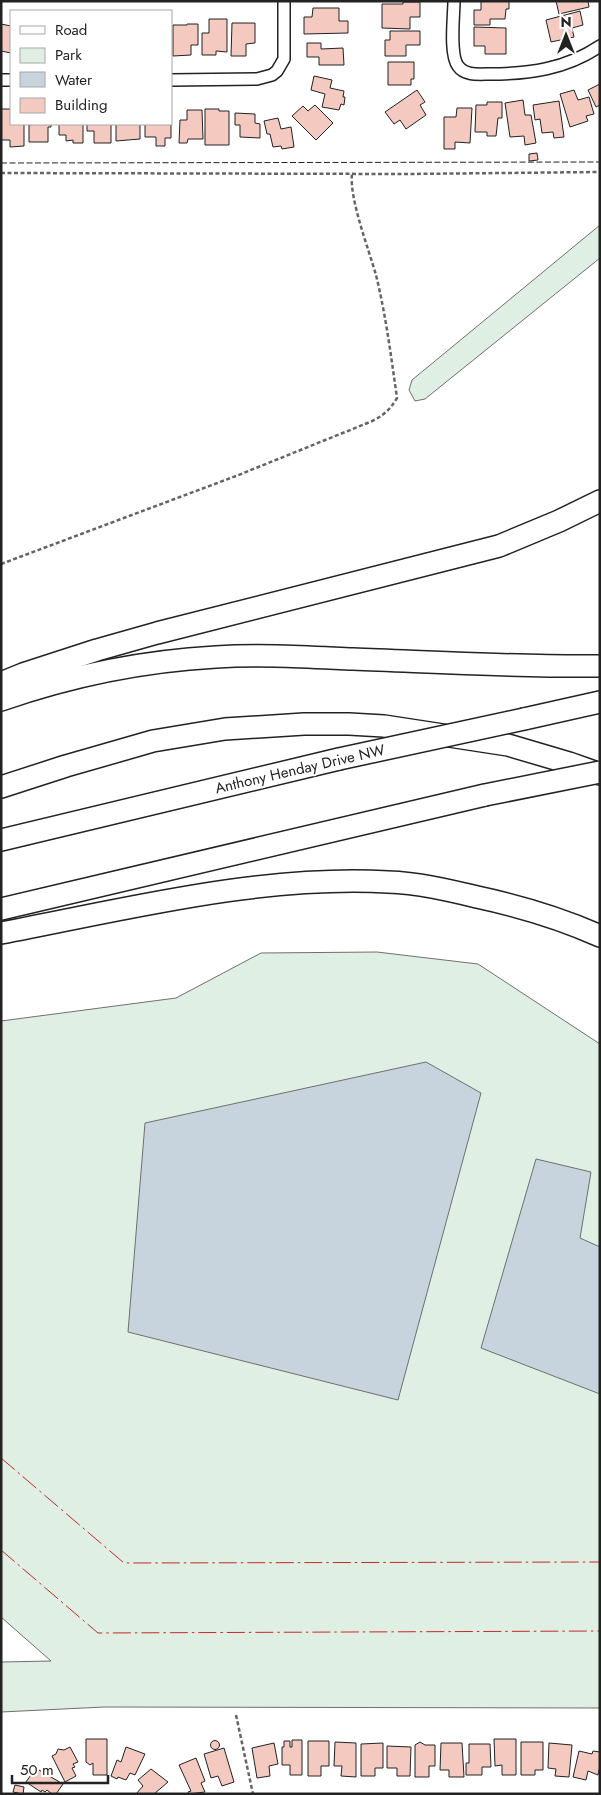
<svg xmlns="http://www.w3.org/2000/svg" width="601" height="1795" font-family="Jost,sans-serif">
<rect width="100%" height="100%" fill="#fff"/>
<g fill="#e0efe3" stroke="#6f6f6f">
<path d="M600,225V258L425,399L415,401L409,390L412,380Z"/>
<path d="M377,952L478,964L600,1044V1708L104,1707L1,1712V1662L51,1661L1,1617V1021L176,998L261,953Z"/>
</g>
<g fill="#c7d3dd" stroke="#6f6f6f">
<path d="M426,1062L481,1093L398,1400L128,1332L145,1123Z"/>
<path d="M536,1159L591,1172L580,1238L600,1247V1394L481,1348Z"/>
</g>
<g fill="#f3c9c0" stroke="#222">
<path d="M481,1H509V9H506L505,19H490V25H474V10H481Z"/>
<path d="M556,1H588L589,7L559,14Z"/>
<path d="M403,2H420V17H410V29L382,28V4H403Z"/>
<path d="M313,8H339V21H348V33L304,34V17H312Z"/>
<path d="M580,11L583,25L572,28L574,37L551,42L546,20Z"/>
<path d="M209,19H227V52L216,51V55H202V33H209Z"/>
<path d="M232,23H255V43L246,44V56H231Z"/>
<path d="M1,24L11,26V53L1,51Z"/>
<path d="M187,24H198V45H191V55L173,56V25H187Z"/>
<path d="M474,27L506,28V54H485V46H474Z"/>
<path d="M390,31H420V45H406V56H385V40H390Z"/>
<path d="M307,43H321V49L343,48L344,65H319V57H307Z"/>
<path d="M388,62H414V79H411V85H388Z"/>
<path d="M314,76L332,80L330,88L344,91L343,97H345L344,105L341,104L339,110L322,107L325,94L311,90Z"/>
<path d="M600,84V105L596,107L588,90Z"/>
<path d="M417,90L425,102L420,105L426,115L406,129L400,120L394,124L385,112Z"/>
<path d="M574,90L578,100L589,97L594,114L586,116L588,121L570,127L560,94Z"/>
<path d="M523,100L525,115H531L536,143L525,145L524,136L510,137L505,103Z"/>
<path d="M559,101L564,137L554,138L553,132L542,133L540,119L535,120L533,105Z"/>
<path d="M487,102H502V118H498L496,136H487V132H475L476,105H487Z"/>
<path d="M315,105L333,123L316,140L292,116L303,106L308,111Z"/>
<path d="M457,108H472L470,143L455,142V149H444V117H456Z"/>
<path d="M1,109H11V124H24V146L10,147V140H1Z"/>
<path d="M205,109H219V111H229V145H205Z"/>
<path d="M187,110H202L203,139H188L187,143H179L180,120H187Z"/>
<path d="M235,113L255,114V123L260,124V138L240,137V125H235Z"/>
<path d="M278,118L281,129L291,127L294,147L282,149L281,146L273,147L270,134H267L264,121Z"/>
<path d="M35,124H51V127H48V142H29V125Z"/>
<path d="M59,124H83V143H73V140L66,141V135H59Z"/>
<path d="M87,124H111V143H94V131H87Z"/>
<path d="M116,124H140V139L116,141Z"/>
<path d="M145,124H171V138H165V146H156V137H145Z"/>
<path d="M537,153L538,160L529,161V154Z"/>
<path d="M86,1739H107V1775H93V1763L90,1765L86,1762Z"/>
<path d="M494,1739H516V1775H502V1765L495,1766Z"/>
<path d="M292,1740H302V1775H290V1765H282V1747H284V1741H290V1747H292Z"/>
<circle cx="215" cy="1745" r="4.5"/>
<path d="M308,1741H329V1766H321V1776H308Z"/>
<path d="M335,1742L356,1743V1777L341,1776L342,1766H334Z"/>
<path d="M420,1742L425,1745H435V1766H429V1777H415V1745Z"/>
<path d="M521,1742H543V1770H535V1775H521Z"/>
<path d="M274,1743L278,1764L269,1766L270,1776L257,1778L252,1748Z"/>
<path d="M383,1743V1768H375V1776H361V1744Z"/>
<path d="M441,1743H462L464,1777H449V1770H440Z"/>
<path d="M549,1743L572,1745L569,1777L555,1776L556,1769L548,1768Z"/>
<path d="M469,1744H490L491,1767H482V1775H466V1763H469Z"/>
<path d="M387,1746L411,1747L410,1776H397V1768H387Z"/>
<path d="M70,1747L78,1762L73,1764L75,1767L72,1768L76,1776L65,1782L52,1756L56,1754L58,1749L64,1750Z"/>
<path d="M126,1747L145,1754L135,1775L130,1773L126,1780L118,1777L117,1779L111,1776L117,1760L121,1762Z"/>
<path d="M224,1748L234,1782L222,1786L218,1776L211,1778L204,1754Z"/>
<path d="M579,1751L592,1754L593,1751L600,1752V1766L598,1775L588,1771L586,1780L573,1777Z"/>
<path d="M196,1758L205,1781L201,1783L205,1792L189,1794L188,1792L191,1791L179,1765Z"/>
<path d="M151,1769L168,1782L154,1794H136L143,1786L138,1780Z"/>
<path d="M39,1770L63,1784L56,1794H52L47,1790L45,1792L42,1790L41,1792L26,1782L33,1772L36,1774Z"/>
<path d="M15,1785L24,1787L23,1794L13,1792Z"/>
</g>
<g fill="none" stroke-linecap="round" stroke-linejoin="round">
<defs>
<g id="minor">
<path d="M454,1C454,16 449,54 458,66C465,76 479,74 490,74C529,74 566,69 600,46"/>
<path d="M1,80H11"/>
<path d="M171,80L257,79L272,75L277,71L284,59V1"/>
</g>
<g id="motorway">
<path d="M1,683L23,674L97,650L157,633L499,546L559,521L600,501"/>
<path d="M1,700C70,676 144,661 216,657C262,654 308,657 353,659C435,662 517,667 600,666"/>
<path d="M524,719L600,702"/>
<path d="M1,787L66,766L153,741L225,729L304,724H349L384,726L508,745L569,763L600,774"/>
<path d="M1,840L339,759"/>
<path d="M1,909L485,795"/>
<path d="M1,933C127,909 259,875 388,882C418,883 448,890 477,897C519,906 560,918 600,936"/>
</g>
</defs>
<use href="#minor" stroke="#222" stroke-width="14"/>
<use href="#motorway" stroke="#222" stroke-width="24"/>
<g stroke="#646464" stroke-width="2.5" stroke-dasharray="4 2.5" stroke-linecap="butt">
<path d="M1,173L406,174L600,172"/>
<path d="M1,564L236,476L370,422C383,416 390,410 397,398C391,356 386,316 376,275C369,250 349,198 352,174"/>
<path d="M236,1715L253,1794"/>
</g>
<use href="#minor" stroke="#fff" stroke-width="11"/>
<use href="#motorway" stroke="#fff" stroke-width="21"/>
<defs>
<g id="motorway-bridge">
<path d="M339,759L524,719"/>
<path d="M485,795L600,772"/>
</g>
</defs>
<use href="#motorway-bridge" stroke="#222" stroke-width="24" stroke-linecap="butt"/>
<use href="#motorway-bridge" stroke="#fff" stroke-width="21"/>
<path stroke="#222" stroke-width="1" stroke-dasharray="6 2.5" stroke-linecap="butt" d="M1,163L600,162"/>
<g stroke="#c62828" stroke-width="1" stroke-dasharray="18 4 2.5 4" stroke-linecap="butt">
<path d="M1,1458L124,1563L600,1562"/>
<path d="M1,1550L98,1633L600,1631"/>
</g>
</g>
<g text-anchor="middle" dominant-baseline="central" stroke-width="4" stroke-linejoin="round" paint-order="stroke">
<g font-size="15" fill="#222" stroke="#fff">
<text transform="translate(300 769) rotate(-13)">Anthony Henday Drive NW</text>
</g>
</g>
<rect width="601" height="1795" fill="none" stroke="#222222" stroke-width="5"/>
<rect x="10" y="10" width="162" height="115" fill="#ffffff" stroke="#a7a7a7"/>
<rect x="20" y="26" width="25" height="8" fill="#ffffff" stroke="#a7a7a7"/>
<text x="55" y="35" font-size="15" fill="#222222">Road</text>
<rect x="20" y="48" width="25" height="15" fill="#e0efe3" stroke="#a7a7a7"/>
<text x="55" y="60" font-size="15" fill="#222222">Park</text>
<rect x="20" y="72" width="25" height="15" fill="#c7d3dd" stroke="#a7a7a7"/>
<text x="55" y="85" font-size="15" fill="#222222">Water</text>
<rect x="20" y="98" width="25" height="15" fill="#f3c9c0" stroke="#a7a7a7"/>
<text x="55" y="110" font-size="15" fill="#222222">Building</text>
<g transform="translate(566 35)" stroke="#ffffff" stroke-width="4" paint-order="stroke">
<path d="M0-4L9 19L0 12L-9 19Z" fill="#222222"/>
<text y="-8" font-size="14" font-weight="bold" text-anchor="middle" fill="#222222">N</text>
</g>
<path d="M12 1775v8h96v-8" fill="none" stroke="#222222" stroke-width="2.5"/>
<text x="20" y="1775" font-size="15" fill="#222222" stroke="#ffffff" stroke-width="4" paint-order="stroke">50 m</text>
</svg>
